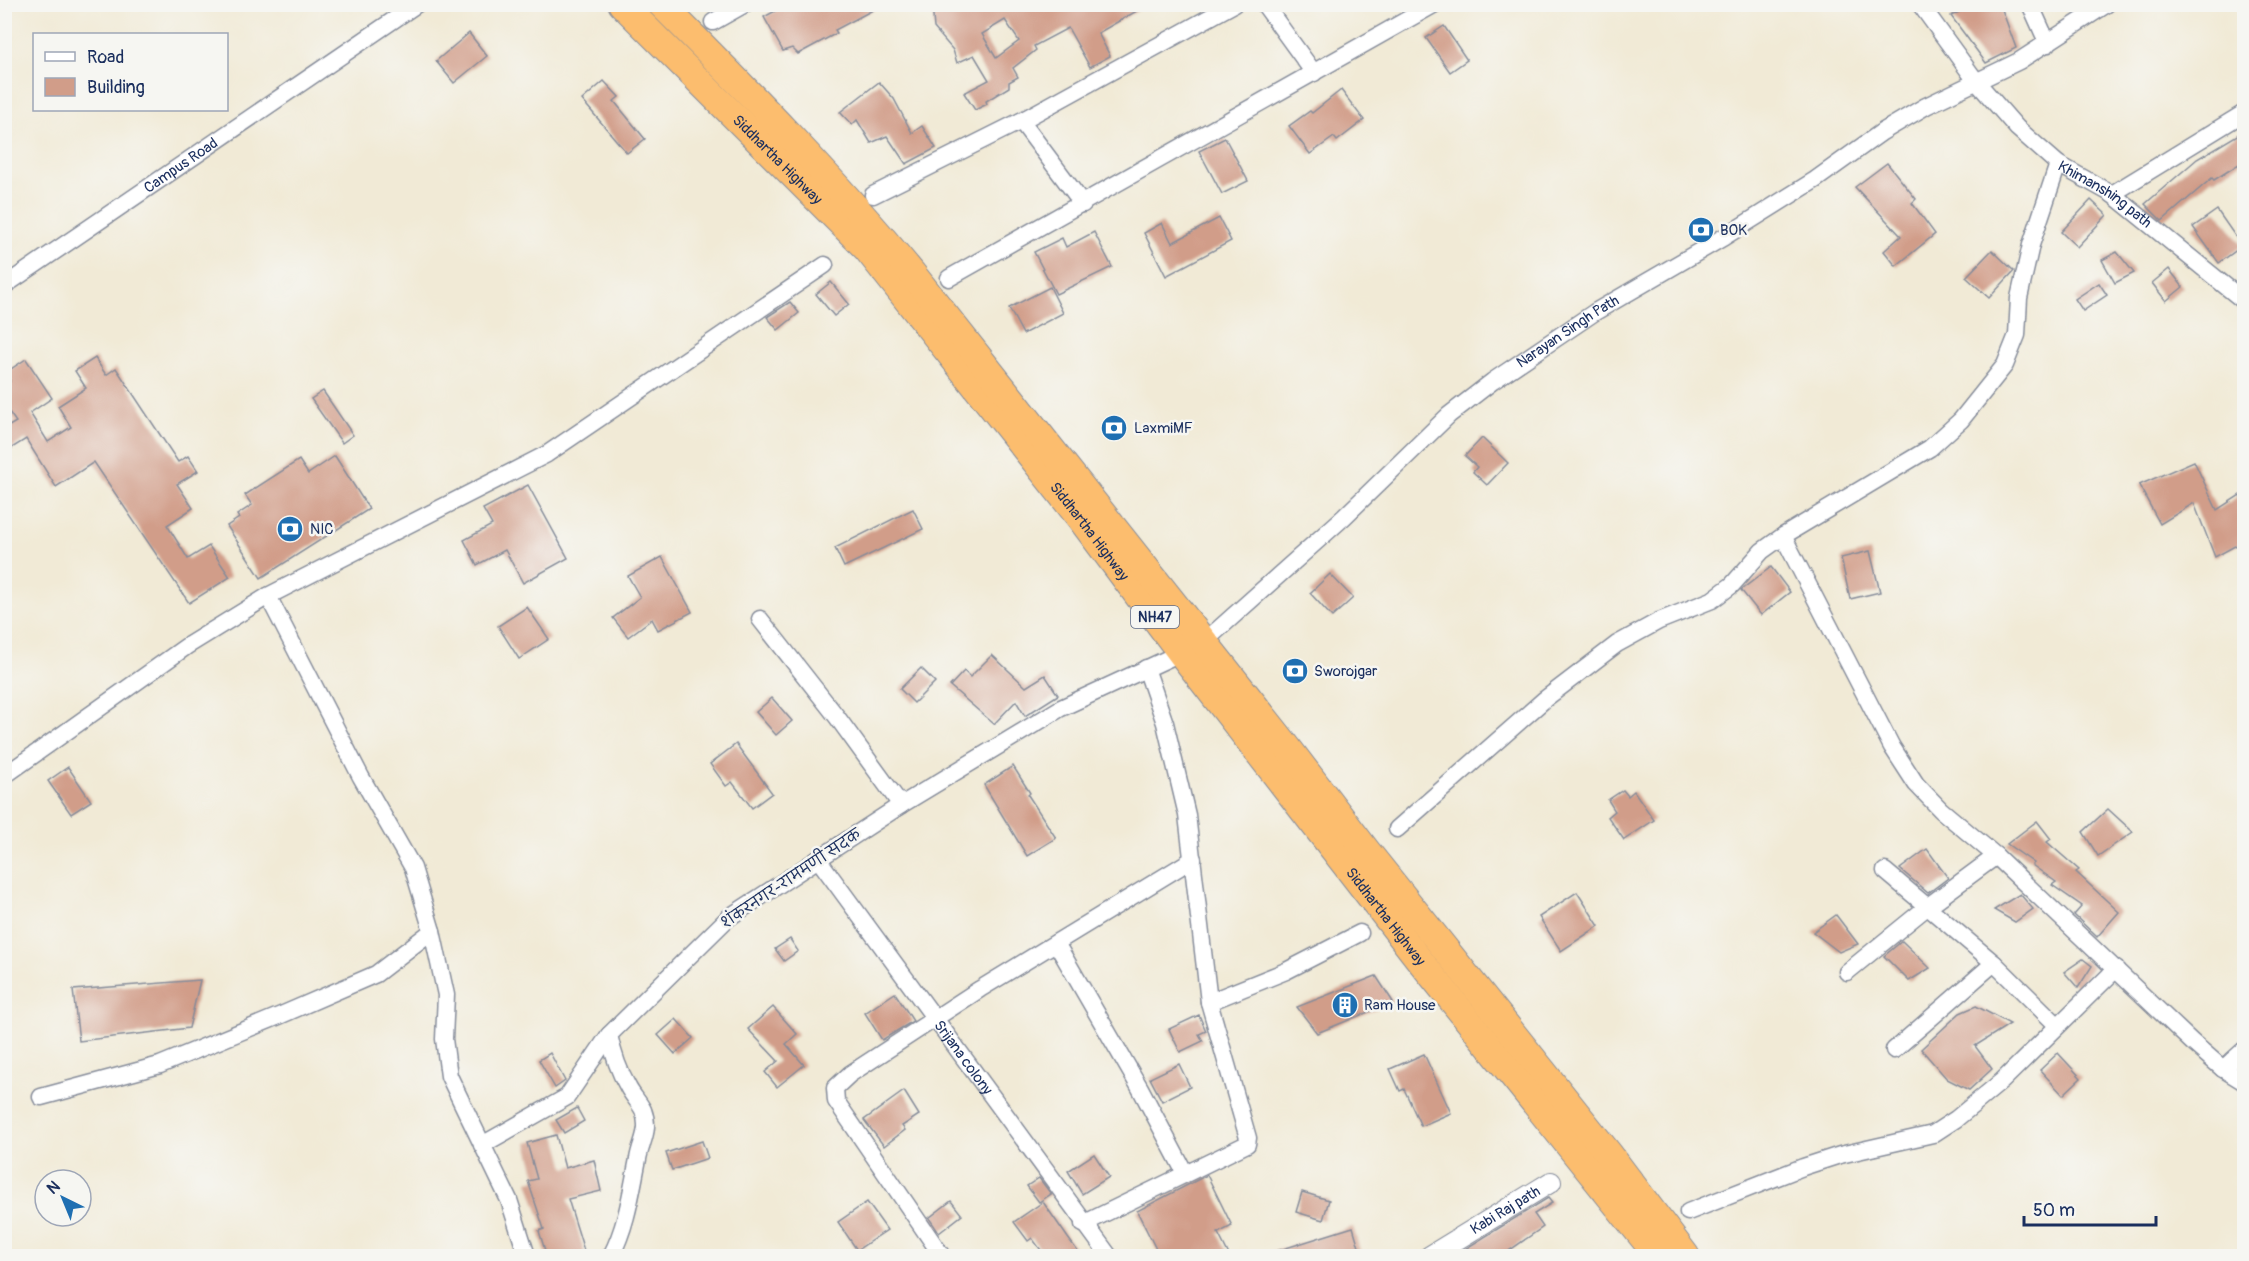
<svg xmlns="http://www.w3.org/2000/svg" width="2249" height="1261" font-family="Pangolin,'Playpen Sans Deva',sans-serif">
<rect width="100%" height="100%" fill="#f6f6f2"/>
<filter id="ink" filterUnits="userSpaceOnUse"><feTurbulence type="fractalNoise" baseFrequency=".0167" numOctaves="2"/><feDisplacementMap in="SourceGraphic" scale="12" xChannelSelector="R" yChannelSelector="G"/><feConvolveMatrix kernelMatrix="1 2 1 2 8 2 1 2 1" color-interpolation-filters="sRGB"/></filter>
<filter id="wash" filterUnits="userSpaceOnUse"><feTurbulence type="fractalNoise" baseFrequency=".008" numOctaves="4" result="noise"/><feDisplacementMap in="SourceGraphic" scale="24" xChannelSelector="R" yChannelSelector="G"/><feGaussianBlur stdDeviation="1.35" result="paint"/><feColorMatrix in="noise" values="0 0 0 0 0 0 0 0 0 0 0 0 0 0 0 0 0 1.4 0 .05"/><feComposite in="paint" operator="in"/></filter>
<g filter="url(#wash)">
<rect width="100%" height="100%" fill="#f1ead6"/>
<g id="blocks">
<g fill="#d19d89" fill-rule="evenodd">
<path d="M788,4H884L835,30L837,33L798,54L792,48L783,51L764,17Z"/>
<path d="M932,4H1149L1098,33L1110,56L1090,67L1068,28L1034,46L1036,50L1013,68L1018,77L1009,82V87L986,101L987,104L975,110L964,93L989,80L974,55L957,63L953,50L934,28ZM1005,20L1019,41L996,58L982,34Z"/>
<path d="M1975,4H2000L2016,48L1986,63L1951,16Z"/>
<path d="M1444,26L1467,60L1450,72L1426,38Z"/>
<path d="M469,33L487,56L454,83L436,61Z"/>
<path d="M604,81L619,97L614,101L645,139L627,153L582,100Z"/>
<path d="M879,82L894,99L912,133L922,126L936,148L906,164L887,136L871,143L857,120L852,125L840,112Z"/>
<path d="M1341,90L1364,120L1337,141L1334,137L1310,154L1289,126L1310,111L1312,113Z"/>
<path d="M2244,131V161L2214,180L2212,178L2162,221L2145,204L2197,159Z"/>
<path d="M1225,138L1248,181L1222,194L1199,151Z"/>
<path d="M1887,163L1916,199L1912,203L1935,234L1896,266L1884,251L1901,236L1855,187Z"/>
<path d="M2091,200L2107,215L2077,247L2061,232Z"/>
<path d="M2217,210L2242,246L2219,263L2193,227Z"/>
<path d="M1219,218L1231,241L1166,276L1144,233L1162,223L1172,243Z"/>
<path d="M1094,232L1112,267L1056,294L1034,252L1062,238L1066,247Z"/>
<path d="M1992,250L2014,271L1989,298L1966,277Z"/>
<path d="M2117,252L2134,273L2115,283L2102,260Z"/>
<path d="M2169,269L2183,287L2166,301L2152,283Z"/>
<path d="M831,282L849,304L834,316L816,294Z"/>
<path d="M2099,283L2107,295L2083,311L2075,299Z"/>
<path d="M1050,287L1063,313L1023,334L1009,308Z"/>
<path d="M790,302L799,313L778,330L767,317Z"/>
<path d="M95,358L106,375L116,368L178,462L188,456L198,471L177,484L193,508L167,525L188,559L209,546L230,577L189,603L94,462L56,487L26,439L4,453V429L16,422L4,405V385L10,381L5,373L26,359L52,398L30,413L48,442L71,427L58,406L86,388L75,371Z"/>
<path d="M323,391L353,435L342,443L311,399Z"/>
<path d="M1482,438L1508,463L1487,485L1473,472L1477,467L1465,456Z"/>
<path d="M335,456L369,509L261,578L227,526L239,518L237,515L252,505L245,495L299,460L308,474Z"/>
<path d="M2194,461L2217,510L2240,495L2244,503V541L2215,557L2194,503L2160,524L2139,485Z"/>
<path d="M528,485L568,558L523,583L505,550L477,565L464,540L492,525L483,509Z"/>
<path d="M913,509L923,529L844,567L835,548Z"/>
<path d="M1870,551L1880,592L1850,599L1841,558Z"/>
<path d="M662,557L692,612L658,630L652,619L628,637L613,618L640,597L628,576Z"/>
<path d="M1771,567L1790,592L1761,615L1741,590Z"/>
<path d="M1330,574L1353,598L1332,617L1310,593Z"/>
<path d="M527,607L549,639L519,659L498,626Z"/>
<path d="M992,655L1026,687L1045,675L1058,695L1025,716L1016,701L994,724L950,686L964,671L970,677Z"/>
<path d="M921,668L935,682L914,703L900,689Z"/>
<path d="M772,698L792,721L776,735L756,712Z"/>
<path d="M736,744L772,793L752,808L732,782L726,786L710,764Z"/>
<path d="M1013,766L1030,793L1028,795L1056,838L1027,856L984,785Z"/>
<path d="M68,767L91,801L71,814L48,781Z"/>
<path d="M1623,790L1628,796L1634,791L1654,820L1624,840L1608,817L1615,811L1608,800Z"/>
<path d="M2108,809L2133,832L2098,856L2083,832Z"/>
<path d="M2037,821L2051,839L2047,842L2079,870L2076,872L2119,912L2097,937L2074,915L2082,906L2052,885L2056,882L2032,865L2034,863L2007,844Z"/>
<path d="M1927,849L1948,878L1928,893L1900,869Z"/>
<path d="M1577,892L1599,926L1561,951L1539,917Z"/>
<path d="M2020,894L2033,909L2015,922L1994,910Z"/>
<path d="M1836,915L1858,944L1839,952L1813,932Z"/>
<path d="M790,939L798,951L784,961L775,949Z"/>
<path d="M1902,941L1930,968L1909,981L1884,956Z"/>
<path d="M2083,959L2092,966L2078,988L2064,972Z"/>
<path d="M1376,976L1393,1002L1317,1033L1297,1007Z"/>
<path d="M200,980L189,1028L79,1041L73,990Z"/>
<path d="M895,993L913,1021L882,1040L865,1013Z"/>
<path d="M1976,1006L2010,1024L1975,1046L1992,1069L1969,1090L1947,1079L1921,1049L1960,1013Z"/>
<path d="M773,1007L797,1034L786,1044L804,1065L777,1087L765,1072L778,1061L748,1029Z"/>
<path d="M1199,1015L1206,1031L1199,1034L1203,1041L1180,1052L1169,1029Z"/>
<path d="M676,1019L693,1038L675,1054L658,1035Z"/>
<path d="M550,1053L565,1081L555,1088L539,1060Z"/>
<path d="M2058,1053L2081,1078L2063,1095L2040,1070Z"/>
<path d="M1424,1054L1451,1113L1421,1126L1404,1089L1400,1091L1390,1069Z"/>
<path d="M1179,1064L1190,1087L1162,1101L1150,1078Z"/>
<path d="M904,1091L919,1115L902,1126L905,1130L884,1146L864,1120Z"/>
<path d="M577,1108L584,1121L564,1133L556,1120Z"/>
<path d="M556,1135L565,1168L594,1160L601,1191L568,1199L586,1257H547L539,1231L544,1229L528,1181L537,1179L527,1143Z"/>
<path d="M702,1141L708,1158L672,1170L666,1153Z"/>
<path d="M1094,1154L1109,1177L1082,1194L1068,1171Z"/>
<path d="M1207,1175L1232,1226L1218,1233L1230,1257H1160L1137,1211Z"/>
<path d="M1039,1178L1051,1194L1039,1202L1027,1186Z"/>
<path d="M1302,1192L1329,1200L1323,1220L1296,1212Z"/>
<path d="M1548,1198L1552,1203L1534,1214L1543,1227L1500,1257H1452Z"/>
<path d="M951,1201L962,1215L939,1233L929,1218Z"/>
<path d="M867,1202L887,1230L857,1250L838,1222Z"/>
<path d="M1043,1202L1068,1238L1082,1257H1046L1032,1238L1028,1241L1014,1222Z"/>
<path d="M1353,1227L1362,1257H1270V1253Z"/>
</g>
</g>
</g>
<g filter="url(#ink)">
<use href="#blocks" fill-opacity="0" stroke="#868c9a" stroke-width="1.5"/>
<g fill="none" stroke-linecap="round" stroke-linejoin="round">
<defs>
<g id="minor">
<path d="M1264,4L1314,73"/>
<path id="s1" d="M1920,4L1976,81L2017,128L2058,164L2112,194L2244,301"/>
<path d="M2030,4L2048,44"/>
<path d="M713,22L745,4"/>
<path d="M1021,121L1083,204"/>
<path d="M2112,194L2244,113"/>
<path d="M873,195L1021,121L1234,4"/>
<path d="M949,278L1435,4"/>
<path id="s2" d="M4,286L417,4"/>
<path d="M1783,536L1892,747L1916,784L1941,810L1996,856L2192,1042L2223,1069L2244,1082"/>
<path d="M268,596L361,777L413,868L432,931L446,995L444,1039L449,1076L509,1200L527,1256"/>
<path d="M760,619L837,717L901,805"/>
<path d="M1146,668L1165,723L1187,815L1209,1002"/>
<path d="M4,776L187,646L268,596L547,454L825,265"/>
<path d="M1397,829L1545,699L1617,644L1659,621L1712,600L1732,585L1762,551L1783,536L1930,448L1961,420L2005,365L2017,335L2019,298L2031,245L2058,164"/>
<path id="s3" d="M818,859L1109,1256"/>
<path d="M1885,871L1994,963L2057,1025"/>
<path d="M1056,943L1140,1088L1185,1173"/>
<path d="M1847,972L1927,907L1996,856"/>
<path d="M1894,1050L1994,963"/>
<path d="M2223,1069L2244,1050"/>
<path d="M41,1097L160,1065L279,1016L376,974L432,931"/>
<path d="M482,1145L567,1097L609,1035"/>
<path d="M1688,1212L1803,1167L1840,1155L1933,1134L1956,1119L2002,1081L2116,969"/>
<path d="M1083,1224L1247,1144L1248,1138L1209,1002L1286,971L1360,933"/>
<path id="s4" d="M611,1256C627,1225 631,1193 638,1159C641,1141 651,1130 643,1110C639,1102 632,1095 628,1087C618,1070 613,1054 609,1035L728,918L901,805L1061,708L1204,642L1344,517L1449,415L1493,381L1595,312L1724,237L1815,180L1882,132L1926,106L2019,61L2107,4"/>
<path d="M942,1256L836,1101L835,1088L850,1074L980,989L1193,859"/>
</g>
<g id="tertiary">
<path id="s5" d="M1430,1256L1551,1182"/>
</g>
<g id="trunk">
<path id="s6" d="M622,4L867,249L1080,518L1181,653L1418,958L1658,1256"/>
<path d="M661,4C748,91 833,178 911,272L1285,744L1366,850L1609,1154L1686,1256"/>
</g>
</defs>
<use href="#minor" stroke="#868c9a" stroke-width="19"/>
<use href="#tertiary" stroke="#868c9a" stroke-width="22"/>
<use href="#trunk" stroke="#868c9a" stroke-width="29"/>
<use href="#minor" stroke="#fff" stroke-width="16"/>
<use href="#tertiary" stroke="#fff" stroke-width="20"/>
<use href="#trunk" stroke="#fcbd6e" stroke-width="27"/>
</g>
</g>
<defs>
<symbol id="bank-disc" viewBox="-11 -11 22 22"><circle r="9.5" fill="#1f6fb2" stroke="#f6f6f2"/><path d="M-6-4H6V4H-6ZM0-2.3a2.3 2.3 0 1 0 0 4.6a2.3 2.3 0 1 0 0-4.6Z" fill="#fff"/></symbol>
<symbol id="building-disc" viewBox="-11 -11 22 22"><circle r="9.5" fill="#1f6fb2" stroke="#f6f6f2"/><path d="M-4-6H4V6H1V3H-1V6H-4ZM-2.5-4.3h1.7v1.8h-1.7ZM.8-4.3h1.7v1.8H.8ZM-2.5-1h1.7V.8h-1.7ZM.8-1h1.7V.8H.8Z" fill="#fff"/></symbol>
</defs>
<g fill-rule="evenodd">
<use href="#bank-disc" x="1686" y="215" width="30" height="30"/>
<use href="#bank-disc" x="1099" y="413" width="30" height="30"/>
<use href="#bank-disc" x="275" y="514" width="30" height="30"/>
<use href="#bank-disc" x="1280" y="656" width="30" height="30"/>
<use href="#building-disc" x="1330" y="990" width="30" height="30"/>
</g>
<g text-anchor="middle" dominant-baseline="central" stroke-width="5" stroke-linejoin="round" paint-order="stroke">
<rect fill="#f6f6f2" stroke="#5d6b8a" stroke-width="1.5" x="1131" y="606" width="48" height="22" rx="4.5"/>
<g font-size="14" font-weight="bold" fill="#1b2f5e">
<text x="1155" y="617">NH47</text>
</g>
<g font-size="15" fill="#1b2f5e" stroke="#f6f6f2">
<text stroke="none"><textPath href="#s6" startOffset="220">Siddhartha Highway</textPath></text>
<text stroke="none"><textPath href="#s2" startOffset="214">Campus Road</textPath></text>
<text stroke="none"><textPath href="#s1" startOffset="268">Khimanshing path</textPath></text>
<text stroke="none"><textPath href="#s4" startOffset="1432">Narayan Singh Path</textPath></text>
<text stroke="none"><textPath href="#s6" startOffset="706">Siddhartha Highway</textPath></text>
<text transform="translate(791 879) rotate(-34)">शंकरनगर-राममणी सदक</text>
<text stroke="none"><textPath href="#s6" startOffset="1192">Siddhartha Highway</textPath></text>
<text stroke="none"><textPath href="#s3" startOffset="246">Srijana colony</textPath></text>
<text stroke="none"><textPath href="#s5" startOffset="88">Kabi Raj path</textPath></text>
</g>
<g font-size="15" fill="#1b2f5e" stroke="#f6f6f2" text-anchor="start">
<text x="1720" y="230">BOK</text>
<text x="1134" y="428">LaxmiMF</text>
<text x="310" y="529">NIC</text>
<text x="1314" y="671">Sworojgar</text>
<text x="1364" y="1005">Ram House</text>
</g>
</g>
<rect width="2249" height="1261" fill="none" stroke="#f6f6f2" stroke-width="24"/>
<rect x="33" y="33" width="195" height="78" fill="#f6f6f2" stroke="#9ea6b7" stroke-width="1.5"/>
<rect x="45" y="52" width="30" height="9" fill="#ffffff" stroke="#9ea6b7" stroke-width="1.5"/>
<text x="87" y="63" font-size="18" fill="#1b2f5e">Road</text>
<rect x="45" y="78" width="30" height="18" fill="#d19d89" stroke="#9ea6b7" stroke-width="1.5"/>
<text x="87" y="93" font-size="18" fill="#1b2f5e">Building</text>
<g transform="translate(63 1198) rotate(317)"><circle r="28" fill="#f6f6f2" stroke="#9ea6b7" stroke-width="1.5"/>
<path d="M0-4.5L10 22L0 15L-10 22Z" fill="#1f6fb2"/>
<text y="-9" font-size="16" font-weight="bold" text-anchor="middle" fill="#1b2f5e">N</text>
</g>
<path d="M2024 1216v9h132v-9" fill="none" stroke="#1b2f5e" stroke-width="3"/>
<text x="2033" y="1216" font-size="18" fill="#1b2f5e" stroke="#f6f6f2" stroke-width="4.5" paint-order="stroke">50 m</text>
</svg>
